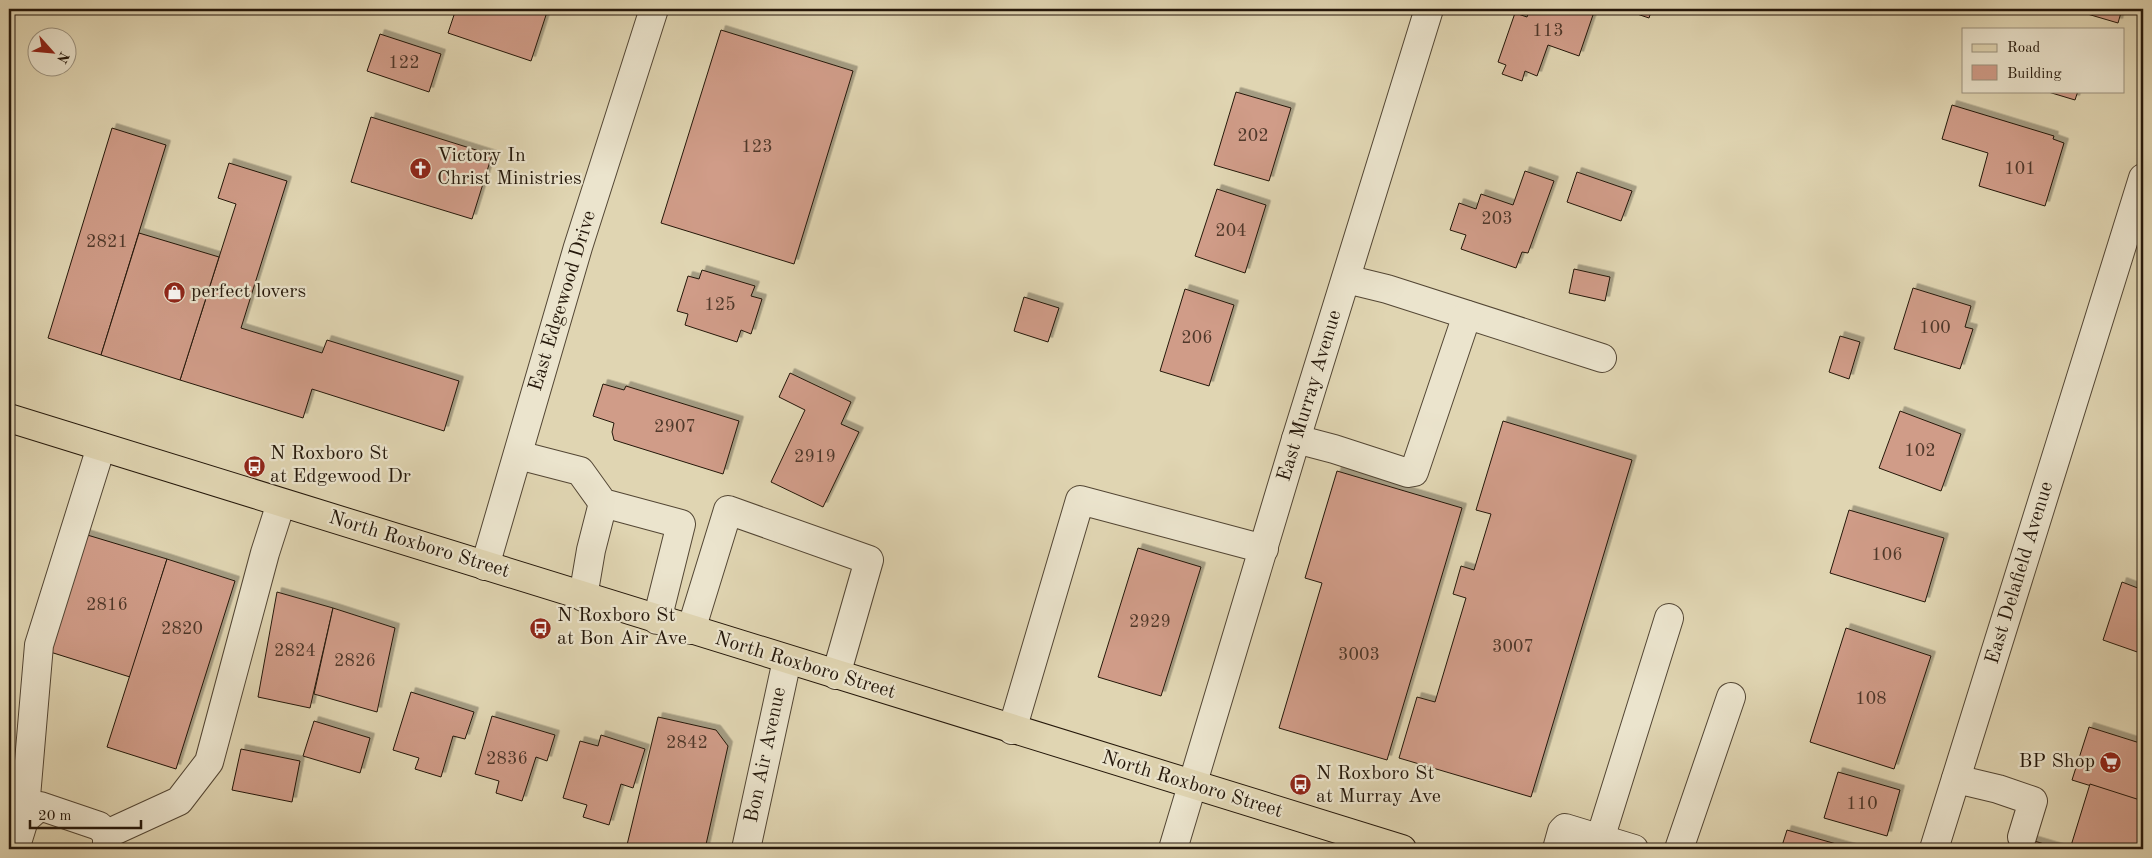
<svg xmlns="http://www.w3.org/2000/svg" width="2152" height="858" font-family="'Old Standard TT',serif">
<defs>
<filter id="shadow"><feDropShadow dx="4.5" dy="-4.5" stdDeviation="0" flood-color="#0004"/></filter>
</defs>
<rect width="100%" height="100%" fill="#e0d5b2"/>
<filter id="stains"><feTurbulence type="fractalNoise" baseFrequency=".004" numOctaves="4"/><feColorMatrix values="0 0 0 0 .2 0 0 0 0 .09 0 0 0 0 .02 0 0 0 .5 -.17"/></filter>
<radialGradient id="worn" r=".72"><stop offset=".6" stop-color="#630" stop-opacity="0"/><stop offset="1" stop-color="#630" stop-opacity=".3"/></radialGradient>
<g fill="#d09c88" stroke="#24170a" filter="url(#shadow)">
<path d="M456,9H548L531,61L448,33Z"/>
<path d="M1530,9H1595L1579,56L1548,45L1537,76L1525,71L1522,81L1502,74L1506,65L1498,62L1515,13L1527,17Z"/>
<path d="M1622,9H1652L1649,18Z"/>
<path d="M2085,9H2122L2118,23L2084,13Z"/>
<path d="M721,30L853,71L794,264L661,223Z"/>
<path d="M380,34L441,54L429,92L367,71Z"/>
<path d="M2045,91H2078L2075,100Z"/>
<path d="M1236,92L1291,108L1269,181L1214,165Z"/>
<path d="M1952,105L2054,136L2053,139L2064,143L2045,206L1979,186L1988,153L1942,139Z"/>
<path d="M371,117L492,155L472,219L351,182Z"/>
<path d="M112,128L166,145L101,355L48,338Z"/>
<path d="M229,163L287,181L241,328L322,353L327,340L459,381L444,431L312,389L303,418L180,380L236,204L218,198Z"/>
<path d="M1525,171L1554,181L1528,253L1522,252L1516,268L1461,249L1466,235L1450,230L1459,203L1476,209L1481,194L1513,205Z"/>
<path d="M1577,172L1632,191L1621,221L1567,202Z"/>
<path d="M1217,189L1266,205L1245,273L1195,256Z"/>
<path d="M139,233L219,257L180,380L101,355Z"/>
<path d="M1574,269L1610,277L1605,301L1569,293Z"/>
<path d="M702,270L755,286L751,296L762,299L751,334L741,330L737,342L685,325L688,314L677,311L688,276L699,279Z"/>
<path d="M1913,288L1971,306L1965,327L1973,329L1960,369L1894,349Z"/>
<path d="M1185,289L1234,305L1209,386L1160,371Z"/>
<path d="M1024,297L1059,308L1048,342L1014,331Z"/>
<path d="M1840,336L1860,342L1849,379L1829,372Z"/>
<path d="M790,373L851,402L841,424L859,432L823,507L771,482L805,410L779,397Z"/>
<path d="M603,384L624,390L626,386L739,421L723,474L614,440L612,432L614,423L593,416Z"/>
<path d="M1900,411L1961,434L1941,491L1879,468Z"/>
<path d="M1503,421L1632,460L1531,797L1399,758L1417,697L1435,702L1466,598L1453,594L1461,566L1474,570L1491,514L1476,510Z"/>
<path d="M1337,471L1462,508L1387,760L1279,728L1322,583L1305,578Z"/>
<path d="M1849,510L1944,538L1925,602L1830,573Z"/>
<path d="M84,534L167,559L130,677L47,651Z"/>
<path d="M1138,548L1201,567L1161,696L1098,677Z"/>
<path d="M167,559L235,581L176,769L107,747Z"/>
<path d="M2122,582L2143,590V654L2103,640Z"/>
<path d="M277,592L333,608L310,708L258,697Z"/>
<path d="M333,608L395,628L377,712L314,694Z"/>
<path d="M1846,628L1931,656L1894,769L1810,742Z"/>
<path d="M411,692L474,712L465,739L453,736L441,777L415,769L419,758L393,750Z"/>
<path d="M492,716L555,735L547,761L536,757L522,801L496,793L499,781L475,774Z"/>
<path d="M658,717L716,730L728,746L705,849H626Z"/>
<path d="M314,721L370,738L360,773L303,756Z"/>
<path d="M2089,727L2143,744V802L2072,780Z"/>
<path d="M601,735L645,749L633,788L621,784L609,825L583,817L587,805L563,798L580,741L598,746Z"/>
<path d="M241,749L300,761L292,802L232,790Z"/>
<path d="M1838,772L1900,790L1887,836L1824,818Z"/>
<path d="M2090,784L2143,801V829L2137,849H2070Z"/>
<path d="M1787,830L1854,849H1781Z"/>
<path d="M2014,835L2061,849H2010Z"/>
</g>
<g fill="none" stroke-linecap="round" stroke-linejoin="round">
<defs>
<g id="minor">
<path d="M1346,279L1387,289L1602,358"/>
<path d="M1296,439L1334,449L1408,473L1414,472L1467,315"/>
<path d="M518,455L580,471L603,503L681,524L657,620"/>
<path d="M485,566L578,247L654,9"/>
<path d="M583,597L591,550L603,503"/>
<path d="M691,630L728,510L869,560L836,675"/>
<path d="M1012,730L1080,500L1264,549"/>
<path d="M1956,779L1998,789L2033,801L2022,837"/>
<path d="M24,820L39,645L101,447"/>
<path d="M107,834L179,801L209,762L265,553L281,503"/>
<path d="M1600,839L1669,618"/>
<path d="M15,849L24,820L40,806L99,826L107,834V849"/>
<path d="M746,849L787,660"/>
<path d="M1173,849L1296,439L1429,9"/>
<path d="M1557,849L1562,831L1565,828L1634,849"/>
<path d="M1679,849L1731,697"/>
<path d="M1934,849L2143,178"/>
</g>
<path id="major" d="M9,418L1402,849"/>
</defs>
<use href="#minor" stroke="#534634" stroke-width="30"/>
<use href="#major" stroke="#24170a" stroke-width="30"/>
<use href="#minor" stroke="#ebe4cd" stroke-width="28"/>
<use href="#major" stroke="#e0d5b2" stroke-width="28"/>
</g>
<defs>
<symbol id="church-disc" viewBox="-11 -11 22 22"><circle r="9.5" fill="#8f2418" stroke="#ebe4cd"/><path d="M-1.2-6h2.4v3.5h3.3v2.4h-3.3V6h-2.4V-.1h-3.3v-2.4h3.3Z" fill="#fff"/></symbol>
<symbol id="shop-disc" viewBox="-11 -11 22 22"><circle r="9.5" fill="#8f2418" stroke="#ebe4cd"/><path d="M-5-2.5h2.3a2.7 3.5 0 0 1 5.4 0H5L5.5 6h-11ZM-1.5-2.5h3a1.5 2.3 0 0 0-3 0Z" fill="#fff"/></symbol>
<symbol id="bus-disc" viewBox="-11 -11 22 22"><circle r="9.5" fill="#8f2418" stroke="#ebe4cd"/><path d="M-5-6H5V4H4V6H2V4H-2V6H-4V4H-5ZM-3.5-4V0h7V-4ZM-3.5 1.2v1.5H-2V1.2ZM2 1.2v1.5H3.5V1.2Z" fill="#fff"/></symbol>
<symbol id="supermarket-disc" viewBox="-11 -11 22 22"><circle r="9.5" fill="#8f2418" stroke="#ebe4cd"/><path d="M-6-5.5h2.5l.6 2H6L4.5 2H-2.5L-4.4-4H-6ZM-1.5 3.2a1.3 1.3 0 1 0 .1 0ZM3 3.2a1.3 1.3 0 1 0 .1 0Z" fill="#fff"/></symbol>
</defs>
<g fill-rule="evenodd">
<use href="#church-disc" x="408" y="156" width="25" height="25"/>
<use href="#shop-disc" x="162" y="280" width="25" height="25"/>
<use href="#bus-disc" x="242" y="454" width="25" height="25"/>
<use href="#bus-disc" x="528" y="616" width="25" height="25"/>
<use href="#supermarket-disc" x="2098" y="750" width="25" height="25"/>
<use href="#bus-disc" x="1288" y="772" width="25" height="25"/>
</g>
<g text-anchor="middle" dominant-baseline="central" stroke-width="4.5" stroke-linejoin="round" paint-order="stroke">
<g font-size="18" fill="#4f382a">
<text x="1548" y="31">113</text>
<text x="404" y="63">122</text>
<text x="1253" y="136">202</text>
<text x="757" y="147">123</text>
<text x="2020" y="169">101</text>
<text x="1497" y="219">203</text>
<text x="1231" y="231">204</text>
<text x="107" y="242">2821</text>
<text x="720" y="305">125</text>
<text x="1935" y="328">100</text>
<text x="1197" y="338">206</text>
<text x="675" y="427">2907</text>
<text x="1920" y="451">102</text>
<text x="815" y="457">2919</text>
<text x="1887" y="555">106</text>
<text x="107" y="605">2816</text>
<text x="1150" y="622">2929</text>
<text x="182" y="629">2820</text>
<text x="1513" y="647">3007</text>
<text x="295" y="651">2824</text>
<text x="1359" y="655">3003</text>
<text x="355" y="661">2826</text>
<text x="1871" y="699">108</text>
<text x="687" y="743">2842</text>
<text x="507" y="759">2836</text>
<text x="1862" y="804">110</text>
</g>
<g font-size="20" fill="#24170a" stroke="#ebe4cd" text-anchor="start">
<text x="437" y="156">Victory In<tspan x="437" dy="23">Christ Ministries</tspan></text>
<text x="191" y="292">perfect lovers</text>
<text x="270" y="454">N Roxboro St<tspan x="270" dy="23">at Edgewood Dr</tspan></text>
<text x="557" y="616">N Roxboro St<tspan x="557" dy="23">at Bon Air Ave</tspan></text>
<text x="2095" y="762" text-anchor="end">BP Shop</text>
<text x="1316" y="774">N Roxboro St<tspan x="1316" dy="23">at Murray Ave</tspan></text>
</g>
<g font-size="20" fill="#24170a" stroke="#ebe4cd">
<text transform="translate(563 301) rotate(-73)">East Edgewood Drive</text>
<text transform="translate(1310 396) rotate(-73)">East Murray Avenue</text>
<text transform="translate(419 545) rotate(17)">North Roxboro Street</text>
<text transform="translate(2020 573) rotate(-73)">East Delafield Avenue</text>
<text transform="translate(805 666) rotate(17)">North Roxboro Street</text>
<text transform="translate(766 755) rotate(-78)">Bon Air Avenue</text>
<text transform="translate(1192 785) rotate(17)">North Roxboro Street</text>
</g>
</g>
<rect width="2152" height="858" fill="none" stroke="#e0d5b2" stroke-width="30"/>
<rect x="10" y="10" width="2132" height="838" fill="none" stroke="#24170a" stroke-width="2.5"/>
<rect x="15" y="15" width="2122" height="828" fill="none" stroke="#24170a"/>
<rect x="1962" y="28" width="162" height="65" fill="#ebe4cd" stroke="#9b927f"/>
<rect x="1972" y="44" width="25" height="8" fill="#e0d5b2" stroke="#9b927f"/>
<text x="2007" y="52" font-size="15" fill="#24170a">Road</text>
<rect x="1972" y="65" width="25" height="15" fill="#d09c88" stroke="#9b927f"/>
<text x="2007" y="78" font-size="15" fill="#24170a">Building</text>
<g transform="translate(52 52) rotate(117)"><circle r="24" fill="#ebe4cd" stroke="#9b927f"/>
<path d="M0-4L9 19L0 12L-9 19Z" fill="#8f2418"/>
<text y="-8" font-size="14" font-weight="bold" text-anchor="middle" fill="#24170a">N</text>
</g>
<path d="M30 820v8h111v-8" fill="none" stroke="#24170a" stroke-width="2.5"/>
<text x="38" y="820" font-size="15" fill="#24170a" stroke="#ebe4cd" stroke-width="4" paint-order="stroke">20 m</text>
<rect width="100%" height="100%" filter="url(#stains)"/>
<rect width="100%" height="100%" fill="url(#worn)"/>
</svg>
